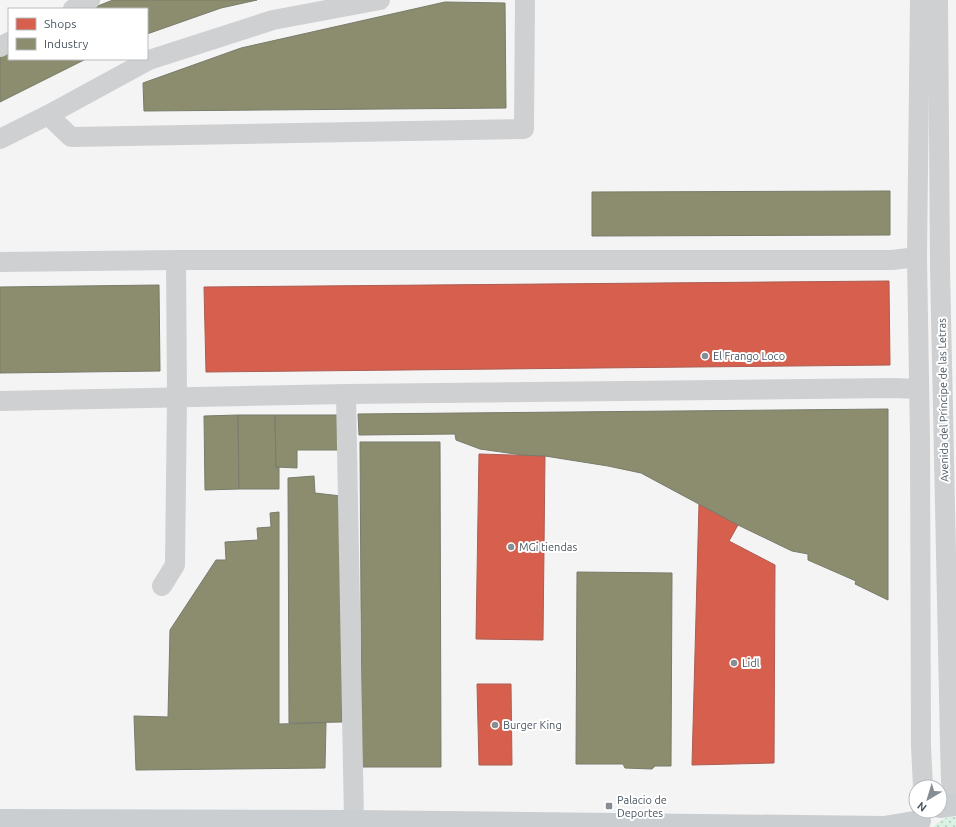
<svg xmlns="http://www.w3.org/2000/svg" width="956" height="827" font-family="Ubuntu,sans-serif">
<defs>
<pattern id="grass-dots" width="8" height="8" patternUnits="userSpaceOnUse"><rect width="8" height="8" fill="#d9f2e3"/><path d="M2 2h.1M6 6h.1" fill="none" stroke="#b2c7bb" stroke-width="1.8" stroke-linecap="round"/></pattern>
</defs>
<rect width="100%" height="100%" fill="#f4f4f4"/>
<path fill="url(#grass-dots)" d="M949,817H956V827H933L941,820Z"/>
<g fill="#d6604d" stroke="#ac5d53">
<path d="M889,281L890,365L206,372L204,287Z"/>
<path d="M479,454L545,456L543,640L476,639Z"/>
<path d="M699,504L738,525L729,541L775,565L774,763L692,765Z"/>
<path d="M477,684H511L512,765H479Z"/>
</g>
<g fill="#8c8c6e" stroke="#787c6a">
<path d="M113,0H257L221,8L147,34V9H90Z"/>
<path d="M445,2L505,3L506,108L144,111L143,83L241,48Z"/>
<path d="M9,50V59H86L0,102V54Z"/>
<path d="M890,191V235L592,236V192Z"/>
<path d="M159,285L160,371L0,373V287Z"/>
<path d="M888,409V600L855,584L856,581L808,560V554L792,551L738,525L641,473L608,466L545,456L522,455L480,449L456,440L455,434L359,435L358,414Z"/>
<path d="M238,415L239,489L205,490L204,416Z"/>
<path d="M238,415H275L276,467H279V489H239Z"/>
<path d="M275,415H339V450H297V468L276,467Z"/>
<path d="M360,442H440L441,767H362Z"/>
<path d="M314,476L315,493L341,496L342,722L289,723L288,478Z"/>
<path d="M279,512V724L326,723L325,768L136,770L134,716L168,717L170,630L216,560H226L225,542L258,540L257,528L271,527L270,513Z"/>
<path d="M577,572L672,573L671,766H655L652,769L625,768L623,764H576Z"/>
</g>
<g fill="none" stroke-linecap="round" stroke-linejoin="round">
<g stroke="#ced0d2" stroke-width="20">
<path d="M920,0L917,257L920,440L921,746L923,787"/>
<path d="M938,0L940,268L950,744L951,781L956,799"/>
<path d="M73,9L90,0"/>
<path d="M0,47L9,42"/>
<path d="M48,115L71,137L524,129L525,0"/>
<path d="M0,139L48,115L149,60L273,20L380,0"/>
<path d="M0,262L176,260H892L917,257"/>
<path d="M346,394L354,821"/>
<path d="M0,401L346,394L892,388L919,389"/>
<path d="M162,586L175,565L177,398L176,260"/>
</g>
<g stroke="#caced1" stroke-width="22">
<path d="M940,807L956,805"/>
<path d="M0,820L354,821L884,827L920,821"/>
</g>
</g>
<g fill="#868d94" stroke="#fff" stroke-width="1.5">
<circle cx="705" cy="356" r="4"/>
<circle cx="511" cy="547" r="4"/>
<circle cx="734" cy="663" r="4"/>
<circle cx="495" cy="725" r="4"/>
<rect x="605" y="802" width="8" height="8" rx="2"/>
</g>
<g text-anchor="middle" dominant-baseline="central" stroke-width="4" stroke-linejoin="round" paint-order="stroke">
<g font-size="11" fill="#4a5661" stroke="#fff" text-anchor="start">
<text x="713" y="356">El Frango Loco</text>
<text x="519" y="547">MGi tiendas</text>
<text x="742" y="663">Lidl</text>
<text x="503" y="725">Burger King</text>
<text x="617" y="800">Palacio de<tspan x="617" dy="13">Deportes</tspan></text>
</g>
<g font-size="11" fill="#4a5661" stroke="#fff">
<text transform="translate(943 400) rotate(-91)">Avenida del Príncipe de las Letras</text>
</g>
</g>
<rect x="8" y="8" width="140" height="52" fill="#ffffff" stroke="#b7bbc0"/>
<rect x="16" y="18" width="20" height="12" fill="#d6604d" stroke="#b7bbc0"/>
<text x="44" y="28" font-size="12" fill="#4a5661">Shops</text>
<rect x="16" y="38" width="20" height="12" fill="#8c8c6e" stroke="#b7bbc0"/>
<text x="44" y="48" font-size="12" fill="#4a5661">Industry</text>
<g transform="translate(928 799) rotate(218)"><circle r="19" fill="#ffffff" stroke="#b7bbc0"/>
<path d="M0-3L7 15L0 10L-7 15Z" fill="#868d94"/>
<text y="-6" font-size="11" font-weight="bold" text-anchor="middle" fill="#4a5661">N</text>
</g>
</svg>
